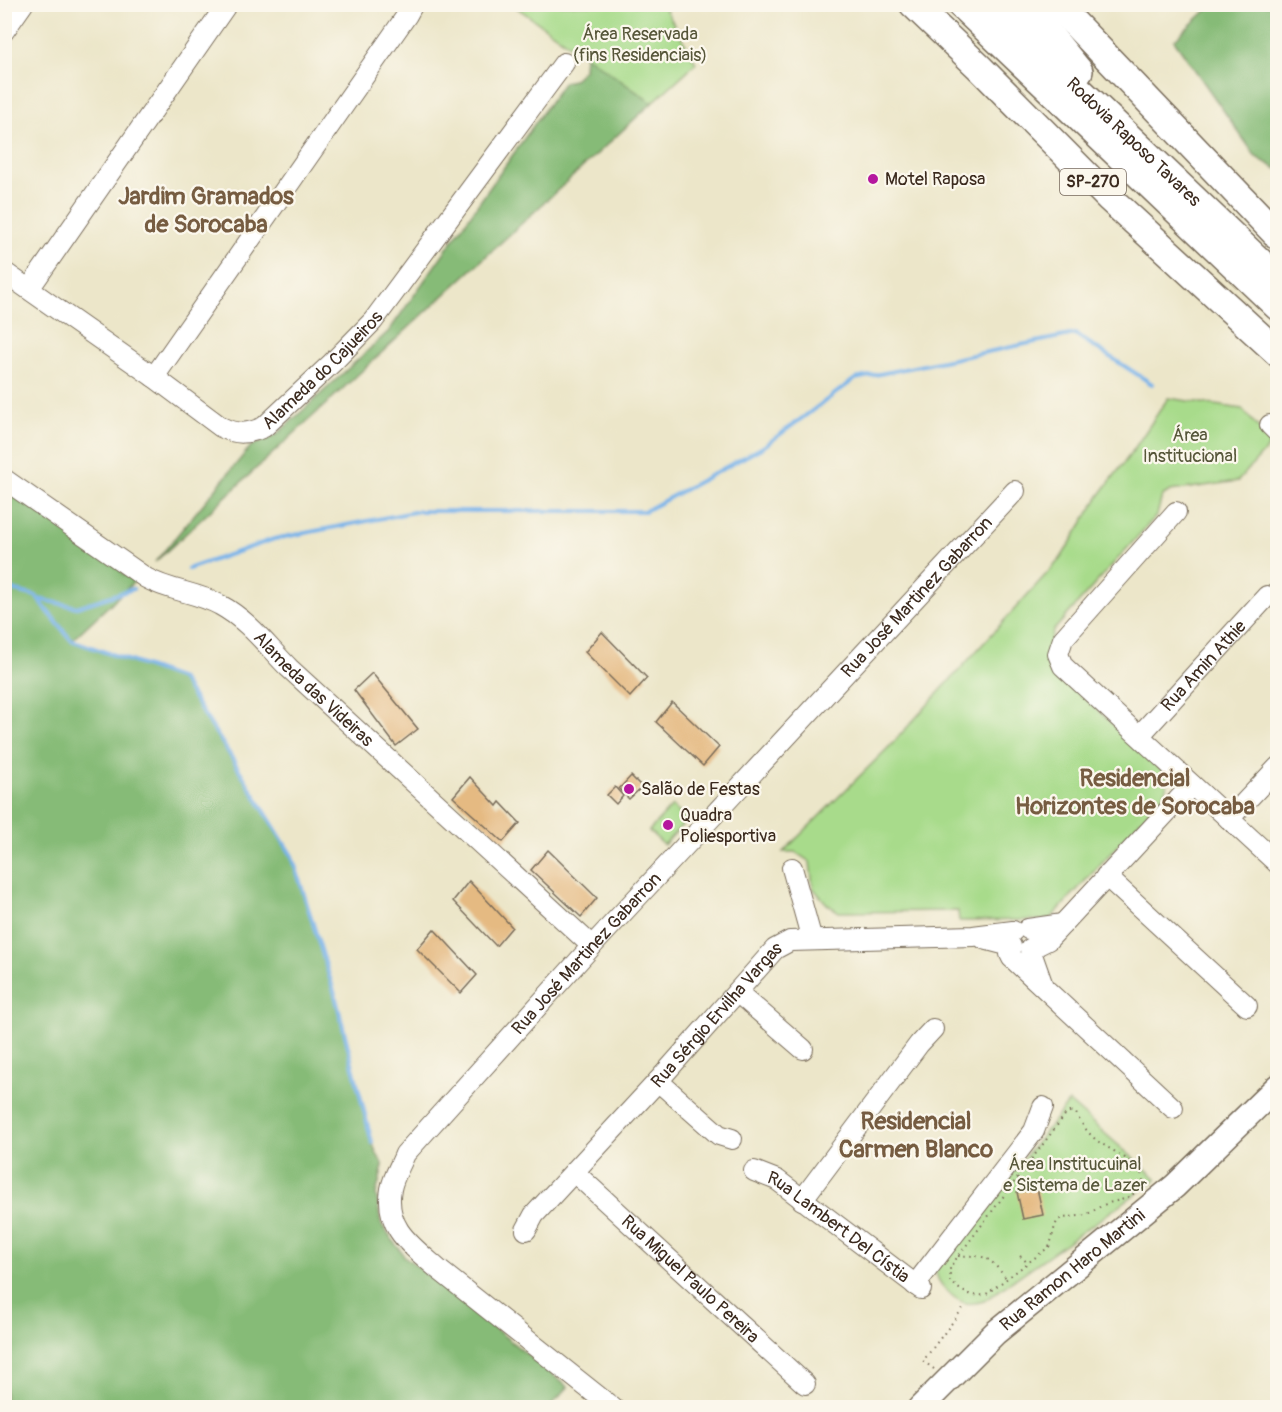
<svg xmlns="http://www.w3.org/2000/svg" width="1282" height="1412" font-family="Pangolin,sans-serif">
<rect width="100%" height="100%" fill="#fbf7ec"/>
<filter id="ink" filterUnits="userSpaceOnUse"><feTurbulence type="fractalNoise" baseFrequency=".0167" numOctaves="2"/><feDisplacementMap in="SourceGraphic" scale="12" xChannelSelector="R" yChannelSelector="G"/><feConvolveMatrix kernelMatrix="1 2 1 2 8 2 1 2 1" color-interpolation-filters="sRGB"/></filter>
<filter id="wash" filterUnits="userSpaceOnUse"><feTurbulence type="fractalNoise" baseFrequency=".008" numOctaves="4" result="noise"/><feDisplacementMap in="SourceGraphic" scale="24" xChannelSelector="R" yChannelSelector="G"/><feGaussianBlur stdDeviation="1.35" result="paint"/><feColorMatrix in="noise" values="0 0 0 0 0 0 0 0 0 0 0 0 0 0 0 0 0 1.4 0 .05"/><feComposite in="paint" operator="in"/></filter>
<g filter="url(#wash)">
<rect width="100%" height="100%" fill="#ece6c9"/>
<g fill="#a8db8b" stroke="#728254" stroke-width="1.5">
<path d="M513,5H663L696,63L652,103Z"/>
<path d="M1168,398L1242,409L1272,443L1238,481L1170,491L1162,496L1157,515L1053,631C1046,653 1046,658 1061,676L1166,774C1169,784 1166,789 1161,798L1052,917L1044,920L959,921L958,911L839,912L827,904L813,888L810,862L795,852H783L892,744L1061,558L1099,496L1132,452Z"/>
<path d="M672,806L687,820L664,845L649,831Z"/>
<path d="M1069,1102L1157,1179L984,1301C978,1303 971,1304 965,1303C953,1299 932,1280 937,1267Z"/>
</g>
<g fill="#86bb77" stroke="#60724a" stroke-width="1.5">
<path d="M1212,5H1277V169L1256,157L1174,40Z"/>
<path d="M585,55L652,103L155,562L251,446L275,436L389,331L564,82L573,80L584,70Z"/>
<path d="M5,487L120,568L123,574L136,580L72,640L181,679L292,856L335,995L372,1143L383,1166L376,1194L381,1224L404,1256L568,1387L550,1407H5Z"/>
</g>
<g fill="none" stroke-linecap="round" stroke-linejoin="round">
<g stroke="#79b4ea" stroke-width="4">
<path d="M188,569L274,539L419,511H645L763,447L855,379L1075,334L1152,384"/>
<path d="M4,583L12,590L36,596L38,599L77,607L133,589"/>
<path d="M38,599L71,640L181,679L230,755L292,856L335,995L372,1143"/>
</g>
</g>
<g id="blocks">
<g fill="#e5ba82">
<path d="M602,632L647,678L630,697L585,652Z"/>
<path d="M372,673L418,729L396,746L354,690Z"/>
<path d="M672,702L719,747L703,766L656,722Z"/>
<path d="M631,776L642,787L629,799L619,789Z"/>
<path d="M470,777L497,806L500,802L520,823L503,842L453,797Z"/>
<path d="M615,787L623,796L616,804L607,795Z"/>
<path d="M548,850L597,898L581,917L531,870Z"/>
<path d="M469,881L512,927L496,946L453,901Z"/>
<path d="M434,929L477,975L461,993L417,949Z"/>
<path d="M1037,1188L1043,1215L1023,1219L1017,1192Z"/>
</g>
</g>
</g>
<g filter="url(#ink)">
<use href="#blocks" fill-opacity="0" stroke="#796c5a" stroke-width="1.5"/>
<g fill="none" stroke-linecap="round" stroke-linejoin="round">
<defs>
<g id="minor">
<path d="M4,31L23,4"/>
<path id="s1" d="M4,272L154,377L221,427C237,435 248,434 264,427L332,363L373,321L564,63"/>
<path d="M29,289L227,4"/>
<path d="M154,377L407,15L413,4"/>
<path d="M1270,425L1278,433"/>
<path id="s2" d="M4,479L146,578C169,591 197,592 220,605C248,620 267,646 289,668L592,946"/>
<path d="M1176,512L1063,639L1058,654L1063,666L1278,864"/>
<path id="s3" d="M1140,735L1267,596"/>
<path d="M1229,819L1278,767"/>
<path d="M792,868L812,940"/>
<path d="M1106,876L1247,1006"/>
<path d="M1028,929L1063,924"/>
<path d="M984,939L1011,946L1010,954L1012,958L1173,1108"/>
<path d="M1042,983L1030,949L1048,940L1192,785"/>
<path d="M737,992L803,1049"/>
<path d="M658,1081L719,1135L732,1139"/>
<path id="s4" d="M754,1171L777,1180L921,1289"/>
<path id="s5" d="M574,1172L805,1384"/>
<path d="M802,1200L919,1044L933,1029"/>
<path id="s6" d="M526,1230L534,1215L658,1081L775,949L790,941L973,936L1013,931"/>
<path d="M915,1285L1034,1131L1043,1107"/>
<path id="s7" d="M613,1408L438,1269C412,1246 384,1228 391,1189C393,1177 401,1165 405,1154L592,946L1015,491"/>
</g>
<g id="major">
<path id="s8" d="M920,1408L995,1333L1175,1186L1278,1086"/>
</g>
<g id="highway">
<path d="M913,4L979,67L1109,198L1278,353"/>
<path d="M960,4L1278,307"/>
<path id="s9" d="M989,4L1278,279"/>
<path d="M1024,4L1079,71"/>
<path d="M1056,4L1278,236"/>
</g>
</defs>
<use href="#minor" stroke="#796c5a" stroke-width="22"/>
<use href="#major" stroke="#796c5a" stroke-width="27"/>
<use href="#highway" stroke="#796c5a" stroke-width="30"/>
<g stroke="#796c5a" stroke-width="2" stroke-dasharray="1.5 4.5" stroke-linecap="butt">
<path d="M1071,1111L1076,1113C1081,1124 1089,1135 1099,1142C1115,1153 1169,1176 1128,1197C1121,1201 1113,1201 1106,1204C1098,1207 1093,1212 1085,1215C1076,1217 1067,1216 1058,1220C1053,1228 1053,1238 1049,1247L985,1295C968,1297 961,1291 950,1281V1267L1065,1115Z"/>
<path d="M958,1256C987,1255 988,1256 1006,1278"/>
<path d="M1020,1256L1028,1263"/>
<path d="M934,1369L923,1361L964,1307"/>
</g>
<use href="#minor" stroke="#fff" stroke-width="20"/>
<use href="#major" stroke="#fff" stroke-width="24"/>
<use href="#highway" stroke="#fff" stroke-width="27"/>
</g>
</g>
<g fill="#b5179e" stroke="#fbf7ec" stroke-width="2">
<circle cx="873" cy="179" r="6"/>
<circle cx="629" cy="789" r="6"/>
<circle cx="668" cy="825" r="6"/>
</g>
<g text-anchor="middle" dominant-baseline="central" stroke-width="4.5" stroke-linejoin="round" paint-order="stroke">
<rect fill="#fbf7ec" stroke="#75685c" stroke-width="1.5" x="1060" y="169" width="66" height="26" rx="4.5"/>
<g font-size="16" font-weight="bold" fill="#3b2a1e">
<text x="1093" y="182">SP-270</text>
</g>
<g font-size="18" fill="#565639" stroke="#fbf7ec">
<text x="640" y="34">Área Reservada<tspan x="640" dy="21">(fins Residenciais)</tspan></text>
<text x="1190" y="435">Área<tspan x="1190" dy="21">Institucional</tspan></text>
<text x="1075" y="1164">Área Institucuinal<tspan x="1075" dy="21">e Sistema de Lazer</tspan></text>
</g>
<g font-size="18" fill="#3b2a1e" stroke="#fbf7ec">
<text stroke="none"><textPath href="#s9" startOffset="200">Rodovia Raposo Tavares</textPath></text>
<text stroke="none"><textPath href="#s1" startOffset="393">Alameda do Cajueiros</textPath></text>
<text stroke="none"><textPath href="#s7" startOffset="1116">Rua José Martinez Gabarron</textPath></text>
<text stroke="none"><textPath href="#s3" startOffset="94">Rua Amin Athie</textPath></text>
<text stroke="none"><textPath href="#s2" startOffset="378">Alameda das Videiras</textPath></text>
<text stroke="none"><textPath href="#s7" startOffset="630">Rua José Martinez Gabarron</textPath></text>
<text stroke="none"><textPath href="#s6" startOffset="288">Rua Sérgio Ervilha Vargas</textPath></text>
<text stroke="none"><textPath href="#s4" startOffset="102">Rua Lambert Del Cístia</textPath></text>
<text stroke="none"><textPath href="#s8" startOffset="206">Rua Ramon Haro Martini</textPath></text>
<text stroke="none"><textPath href="#s5" startOffset="158">Rua Miguel Paulo Pereira</textPath></text>
</g>
<g font-size="18" fill="#3b2a1e" stroke="#fbf7ec" text-anchor="start">
<text x="885" y="179">Motel Raposa</text>
<text x="641" y="789">Salão de Festas</text>
<text x="680" y="815">Quadra<tspan x="680" dy="21">Poliesportiva</tspan></text>
</g>
<g font-size="24" font-weight="bold" fill="#765c41" stroke="#fbf7ec">
<text x="206" y="196">Jardim Gramados<tspan x="206" dy="28">de Sorocaba</tspan></text>
<text x="1135" y="778">Residencial<tspan x="1135" dy="28">Horizontes de Sorocaba</tspan></text>
<text x="916" y="1121">Residencial<tspan x="916" dy="28">Carmen Blanco</tspan></text>
</g>
</g>
<rect width="1282" height="1412" fill="none" stroke="#fbf7ec" stroke-width="24"/>
</svg>
